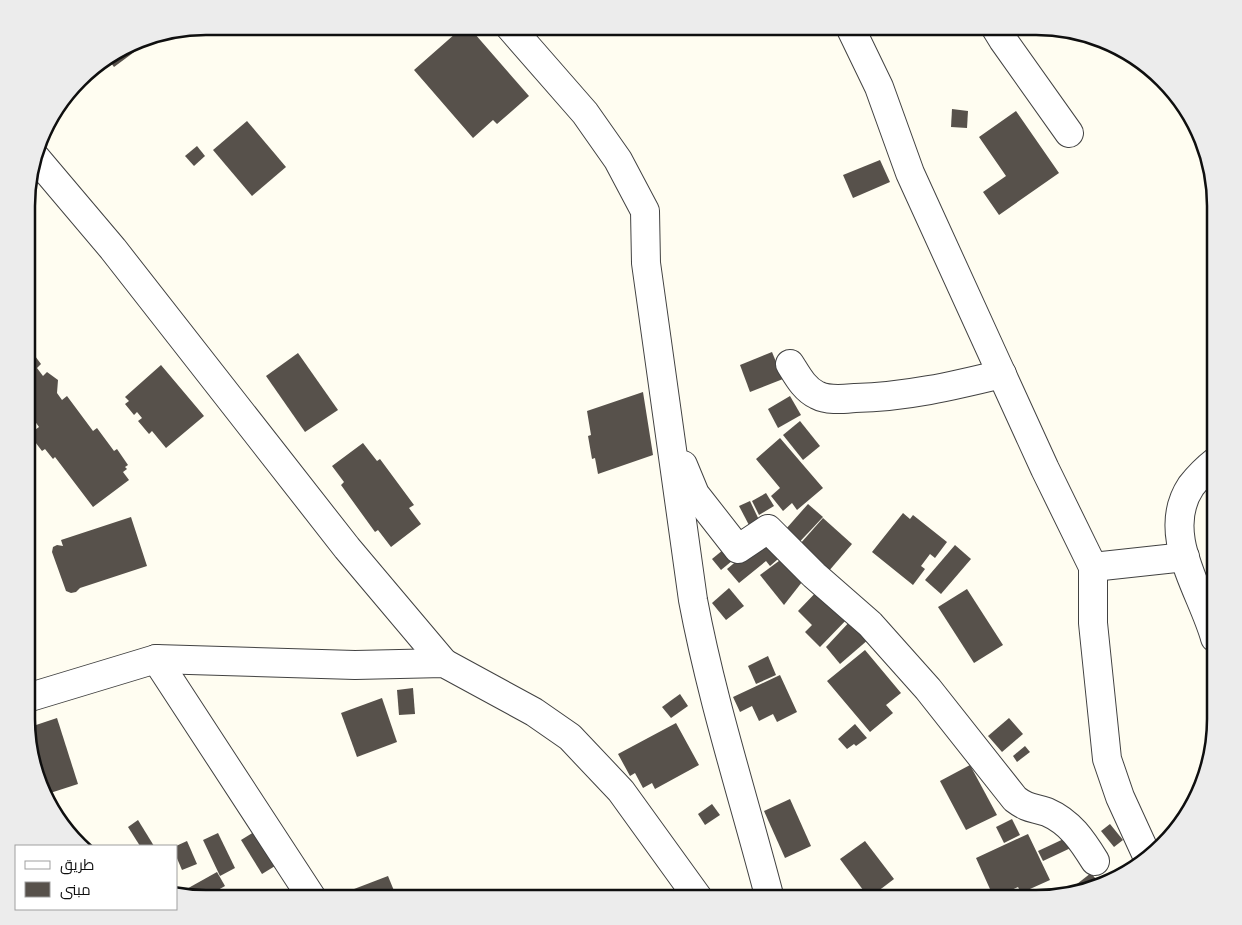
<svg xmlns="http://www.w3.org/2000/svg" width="1242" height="925" font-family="'IBM Plex Serif',Cairo,serif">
<rect width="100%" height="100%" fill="#fffdf1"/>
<g fill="#57514b">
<path d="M464,26H468L529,96L497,124L493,120L473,138L414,70Z"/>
<path d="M137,42L141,47L114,67L108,59Z"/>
<path d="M952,109L968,111L967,128L951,127Z"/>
<path d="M1016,111L1059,173L999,215L983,192L1006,176L979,137Z"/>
<path d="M247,121L286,167L252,196L213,150Z"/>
<path d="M197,146L205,156L194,166L185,156Z"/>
<path d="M880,160L890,182L853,198L843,175Z"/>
<path d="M29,348L41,364L37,368L43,376L47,372L58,380L57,393L62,400L67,396L93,431L97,428L114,451L117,449L128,465L125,467L127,469L123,472L129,480L93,507L55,457L53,459L45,449L42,451L29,434L39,427L34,420L27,425V349Z"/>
<path d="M772,352L783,379L750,392L740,365Z"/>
<path d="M298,353L338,410L305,432L266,376Z"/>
<path d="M161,365L204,416L166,448L152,431L149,434L138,421L142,418L137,412L134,415L125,404L129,401L125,397Z"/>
<path d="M643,392L653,455L598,474L595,458L592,459L588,436L591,435L587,411Z"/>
<path d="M790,396L801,415L778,428L768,409Z"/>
<path d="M800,421L820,446L803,460L783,435Z"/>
<path d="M780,438L823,488L797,510L792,503L783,511L771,496L780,488L756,459Z"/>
<path d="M363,443L377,461L380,459L414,505L409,508L421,524L391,547L378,530L375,532L341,485L344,482L332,466Z"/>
<path d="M766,493L774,506L759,515L752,501Z"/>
<path d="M750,501L760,522L750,527L739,506Z"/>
<path d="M808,504L823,517L792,550L778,538Z"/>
<path d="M903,513L910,519L913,515L947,542L935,558L930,554L921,566L925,569L913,585L872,552Z"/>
<path d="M131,517L147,566L80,588L76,592L71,593L66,591L52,552L53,547L57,545L63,546L61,540Z"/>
<path d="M823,518L852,544L822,579L792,553Z"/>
<path d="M769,534L785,553L770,566L766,561L739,583L727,569Z"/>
<path d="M729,545L738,556L721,570L712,559Z"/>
<path d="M955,545L971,559L941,594L925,580Z"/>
<path d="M787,555L806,577L784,605L760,575Z"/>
<path d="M1208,565L1215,566V587L1205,585Z"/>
<path d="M822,586L851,615L820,647L805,632L812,625L798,611Z"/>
<path d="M729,588L744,606L726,620L712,603Z"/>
<path d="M967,589L1003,645L974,663L938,607Z"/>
<path d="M853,618L869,639L840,664L826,647Z"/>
<path d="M865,650L901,693L886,705L893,713L870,732L827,681Z"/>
<path d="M768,656L776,675L756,684L748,666Z"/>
<path d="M780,675L797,712L777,722L773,714L759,721L752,706L740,712L733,697Z"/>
<path d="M413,688L415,714L399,715L397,690Z"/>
<path d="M680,694L688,706L671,718L662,707Z"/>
<path d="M382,698L397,742L357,757L341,713Z"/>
<path d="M57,718L78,784L44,795L27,728Z"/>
<path d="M1009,718L1023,734L1002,752L988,736Z"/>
<path d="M676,723L699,765L655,789L652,783L643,788L635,773L630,776L618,754Z"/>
<path d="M855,724L867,738L856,746L854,744L847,749L838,739Z"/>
<path d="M1025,746L1030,752L1017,762L1013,756Z"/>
<path d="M970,765L997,815L966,830L940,781Z"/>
<path d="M790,799L811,846L785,858L764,811Z"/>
<path d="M712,804L720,815L705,825L698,814Z"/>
<path d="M1012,819L1020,835L1004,843L996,827Z"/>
<path d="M138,820L154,846H140L128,827Z"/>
<path d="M1110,824L1123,840L1114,847L1101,831Z"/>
<path d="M254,832L275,866L262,874L241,840Z"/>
<path d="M218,833L235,868L220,876L203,840Z"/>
<path d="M1028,834L1050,880L1021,893L1018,887L994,898L976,858Z"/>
<path d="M1070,836L1075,846L1043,861L1038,851Z"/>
<path d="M187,841L197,864L182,870L176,856V846Z"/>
<path d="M865,841L894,879L869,898L840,859Z"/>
<path d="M217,872L225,886L204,898L186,896L183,891Z"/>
<path d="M1091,873L1100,884L1068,891Z"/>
<path d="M388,876L397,898H343L341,894Z"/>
<path d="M722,891L757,894V899H729Z"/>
<path d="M898,892L903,899H891Z"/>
</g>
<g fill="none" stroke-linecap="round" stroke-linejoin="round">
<defs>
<g id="minor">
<path d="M509,26L585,113L618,160L645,211L646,263L693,600C712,701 744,799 770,899"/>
<path d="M850,27L879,87L910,173L1045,469L1093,567L1185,557"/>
<path d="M995,27L1003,40L1069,133"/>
<path d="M36,158L113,249L347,548L444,663"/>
<path d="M790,364C797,375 804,389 817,395C828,401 843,399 855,398C905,397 953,386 1002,374"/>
<path d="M683,465L695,494L738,549L768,529L814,575L870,624L928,689L1015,799C1028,809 1032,807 1047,812C1070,822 1082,840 1095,861"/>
<path d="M1093,567V623L1107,759L1120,797L1147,856"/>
<path d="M1215,638C1202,591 1159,534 1191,486C1198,477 1207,468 1216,461"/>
<path d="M156,659L312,898"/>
<path d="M27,698L156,659L355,665L444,663L534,712L570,737L621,791L699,899"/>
</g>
</defs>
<use href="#minor" stroke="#424242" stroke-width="30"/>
<use href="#minor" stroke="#fff" stroke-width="28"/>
</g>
<path d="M0 0H1242V925H0ZM206 35H1036A171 171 0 0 1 1207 206V719A171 171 0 0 1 1036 890H206A171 171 0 0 1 35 719V206A171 171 0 0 1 206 35Z" fill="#ececec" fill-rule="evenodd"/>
<path fill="none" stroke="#0f0f0f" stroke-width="2.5" d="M206 35H1036A171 171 0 0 1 1207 206V719A171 171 0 0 1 1036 890H206A171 171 0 0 1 35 719V206A171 171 0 0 1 206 35Z"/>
<rect x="15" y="845" width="162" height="65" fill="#ffffff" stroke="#9f9f9f"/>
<rect x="25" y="861" width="25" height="8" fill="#ffffff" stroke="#9f9f9f"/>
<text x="60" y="870" font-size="15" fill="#0f0f0f">طريق</text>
<rect x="25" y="882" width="25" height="15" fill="#57514b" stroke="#9f9f9f"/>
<text x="60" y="895" font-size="15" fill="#0f0f0f">مبنى</text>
</svg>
